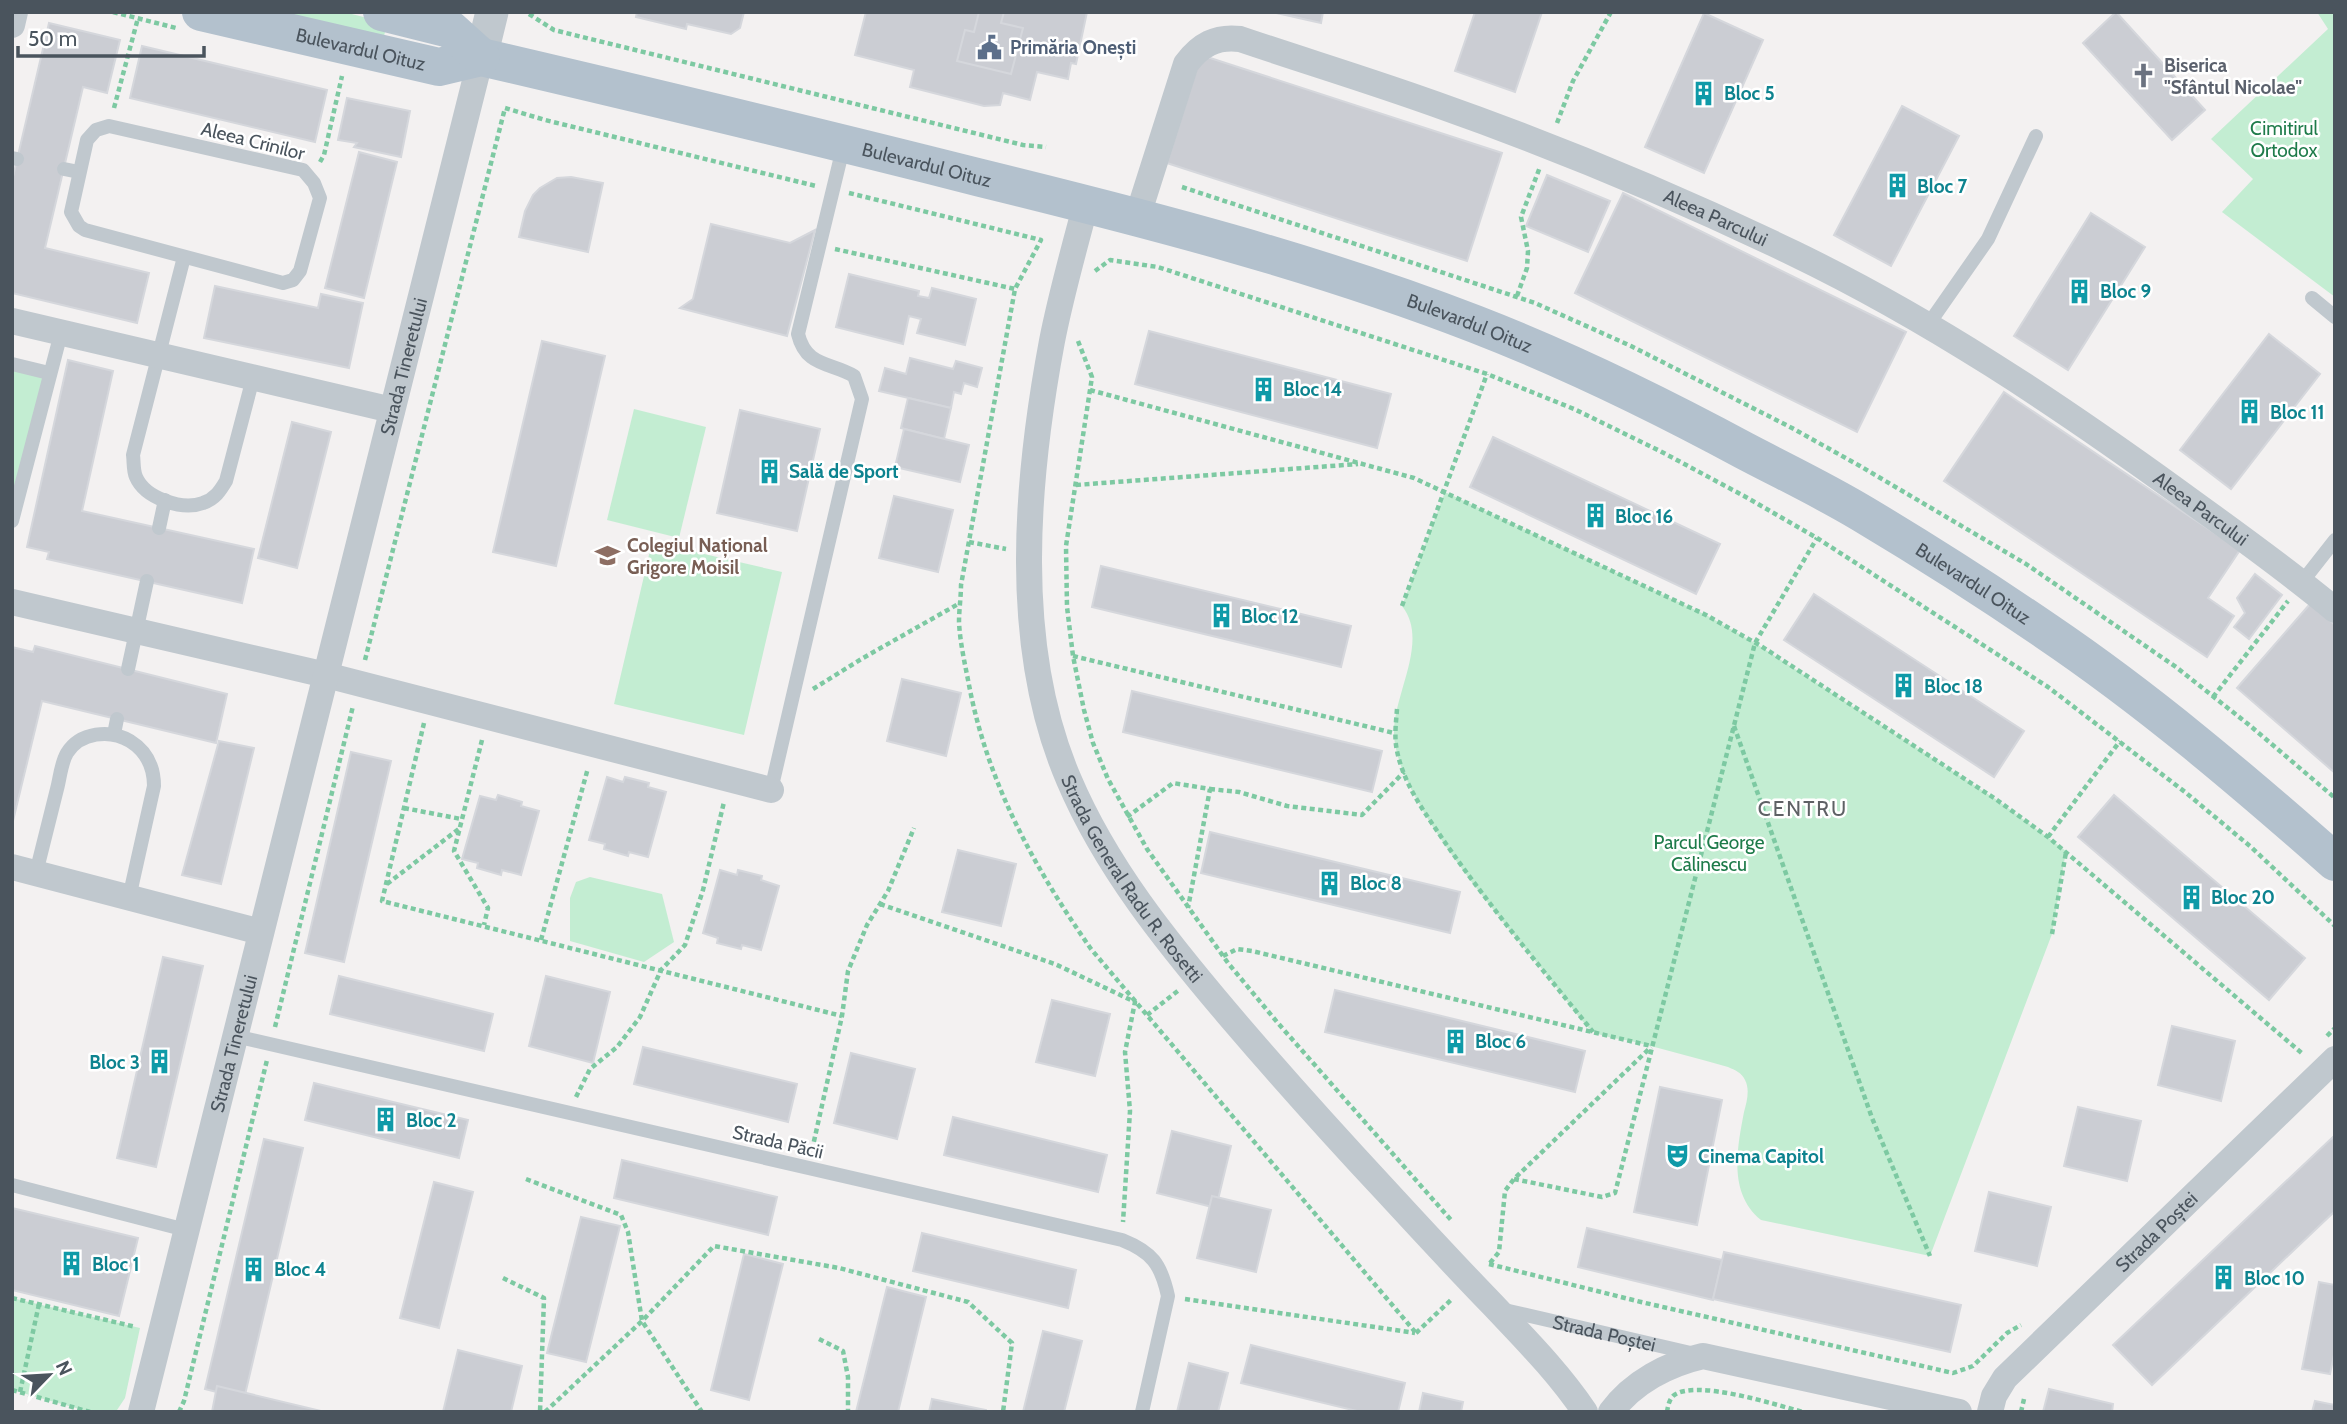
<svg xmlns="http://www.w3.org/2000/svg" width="2347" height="1424" font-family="Cabin,sans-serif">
<rect width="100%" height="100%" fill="#f3f1f1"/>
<g fill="#c3edd2">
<path d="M257,12H344L379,21L385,32L384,36Z"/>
<path d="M2317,12H2335V297L2222,212L2253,179L2211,139L2328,29Z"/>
<path d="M12,364L49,373L12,524Z"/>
<path d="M634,409L706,427L679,538L607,520Z"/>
<path d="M1445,492L1706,615L1755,643L1997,800L2066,851L2052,934L1930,1256L1761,1220C1728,1193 1737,1149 1744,1112C1747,1102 1750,1089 1745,1080C1742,1073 1735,1070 1728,1067C1697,1058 1666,1050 1635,1042C1623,1039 1605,1038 1594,1032C1584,1027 1559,989 1550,979C1507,925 1396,801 1394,734C1393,694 1430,641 1402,606Z"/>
<path d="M652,542L782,572L744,735L614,704Z"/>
<path d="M590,877L662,894L674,942L644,962L570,941V898L576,882Z"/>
<path d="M12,1298L140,1328L125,1398L117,1410L90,1412L12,1390Z"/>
</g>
<g fill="#cbcdd3" stroke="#d5d7dc" stroke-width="2">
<path d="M637,12H744L740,28L731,34L687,24L686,29L636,17Z"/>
<path d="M866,12H1087L1076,64L1071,63L1068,79L1037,72L1030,100L1003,93L1000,105L984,106L910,87L914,70L855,55Z"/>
<path d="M979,12H1004L1001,23L1023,28L1011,74L957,61L965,30L974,32Z"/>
<path d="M1272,12H1323L1321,23Z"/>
<path d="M1475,12H1542L1515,92L1455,71Z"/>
<path d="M2116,12L2205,110L2172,140L2083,43Z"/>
<path d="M1704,13L1763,40L1704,173L1645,147Z"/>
<path d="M49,23L120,40L107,93L83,87L45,248L149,273L137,323L12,293V181Z"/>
<path d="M142,46L327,90L315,142L130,98Z"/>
<path d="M1201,55L1502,153L1467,261L1167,163Z"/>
<path d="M347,98L410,111L401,157L354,147L357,143L338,140Z"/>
<path d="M1902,106L1959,136L1891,266L1834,235Z"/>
<path d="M359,152L397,162L364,298L325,288Z"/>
<path d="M1547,175L1610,201L1588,252L1526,226Z"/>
<path d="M571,177L603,183L588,252L519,237L525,211L533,195L540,188L557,178Z"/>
<path d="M1623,193L1906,332L1857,432L1575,293Z"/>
<path d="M2091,213L2145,247L2068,370L2014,336Z"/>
<path d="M711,224L790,243L815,230L787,336L680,308L693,299Z"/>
<path d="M849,274L919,291L918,296L929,298L932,288L976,299L965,345L917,333L921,319L909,316L903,344L836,327Z"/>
<path d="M215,286L318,308L321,294L363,303L349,368L204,338Z"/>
<path d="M1149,331L1391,394L1377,448L1135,384Z"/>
<path d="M2269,334L2320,374L2231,489L2180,450Z"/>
<path d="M542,341L605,356L556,566L493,552Z"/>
<path d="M910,358L953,369L956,361L982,368L977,387L964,383L961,394L954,392L951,408L879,391L885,368L906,374Z"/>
<path d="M68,360L113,371L82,511L254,549L242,603L47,559L49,552L27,547Z"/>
<path d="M2004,392L2240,550L2208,598L2234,616L2207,657L1944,481Z"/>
<path d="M908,398L951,408L944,439L901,428Z"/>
<path d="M740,410L820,429L797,531L717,513Z"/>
<path d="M292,422L331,432L297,568L258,558Z"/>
<path d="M904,429L969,445L960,482L895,467Z"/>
<path d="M1493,437L1720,544L1696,594L1470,487Z"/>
<path d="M894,496L953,510L938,572L879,558Z"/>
<path d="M1101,566L1351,626L1341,667L1092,607Z"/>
<path d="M2255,574L2282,595L2249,639L2234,627L2245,613L2237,598Z"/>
<path d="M1814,594L2024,731L1994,777L1784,640Z"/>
<path d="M2310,604L2335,625V773L2237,688Z"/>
<path d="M35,646L227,694L216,743L42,701L12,825V647L33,652Z"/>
<path d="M902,679L961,693L946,756L887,741Z"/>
<path d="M1132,691L1382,751L1372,792L1123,732Z"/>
<path d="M219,741L254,748L221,884L182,875Z"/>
<path d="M351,752L391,761L344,962L305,953Z"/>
<path d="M607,777L623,782L625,777L649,783L648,787L666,792L648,857L629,852L628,856L604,849L605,844L589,840Z"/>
<path d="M498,795L522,802L521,806L539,811L521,875L502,870L501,875L477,868L478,863L462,859L480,796L496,800Z"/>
<path d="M2114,795L2305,958L2269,1000L2078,837Z"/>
<path d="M1210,832L1460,892L1450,933L1201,873Z"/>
<path d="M958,850L1016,864L1001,926L942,912Z"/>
<path d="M720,870L737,875L738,870L762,876L761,880L779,886L761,950L742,945L741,949L717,943L718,938L703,933Z"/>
<path d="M163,957L203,966L156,1167L117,1158Z"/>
<path d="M339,976L493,1014L484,1051L330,1014Z"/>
<path d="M546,976L610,992L593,1063L529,1046Z"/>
<path d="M1335,990L1585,1051L1575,1092L1325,1032Z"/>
<path d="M1052,1000L1110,1014L1095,1076L1036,1062Z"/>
<path d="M2172,1026L2235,1041L2221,1101L2158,1085Z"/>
<path d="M643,1047L797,1084L788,1122L634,1084Z"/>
<path d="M851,1053L915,1069L897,1139L834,1123Z"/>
<path d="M314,1083L468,1120L459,1158L305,1120Z"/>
<path d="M1660,1087L1722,1100L1697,1225L1634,1212Z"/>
<path d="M2078,1107L2141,1121L2127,1181L2064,1166Z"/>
<path d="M953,1117L1107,1155L1098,1192L944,1155Z"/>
<path d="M1172,1131L1231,1146L1216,1208L1157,1193Z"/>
<path d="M2335,1135V1211L2152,1385L2113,1345Z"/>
<path d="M264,1139L303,1148L244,1399L205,1389Z"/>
<path d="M622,1160L777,1197L768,1235L614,1198Z"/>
<path d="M434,1182L473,1192L439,1328L400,1318Z"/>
<path d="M1989,1192L2051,1207L2037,1266L1975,1251Z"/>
<path d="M1212,1196L1271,1210L1256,1272L1197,1258Z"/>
<path d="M12,1208L138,1238L119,1316L12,1290Z"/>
<path d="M581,1217L620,1226L586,1362L547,1353Z"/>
<path d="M1587,1228L1722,1260L1713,1300L1578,1267Z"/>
<path d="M922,1233L1076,1270L1068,1308L913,1271Z"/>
<path d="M1724,1252L1961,1305L1950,1352L1713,1299Z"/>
<path d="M744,1254L783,1264L749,1400L711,1390Z"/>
<path d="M2319,1282L2335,1285V1350L2330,1374L2302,1369Z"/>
<path d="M887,1287L926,1297L898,1412H856Z"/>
<path d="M1043,1331L1082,1341L1064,1412H1023Z"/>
<path d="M1251,1345L1405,1383L1398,1412H1361L1241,1383Z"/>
<path d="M458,1350L522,1366L511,1412H443Z"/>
<path d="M1189,1363L1228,1373L1218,1412H1177Z"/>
<path d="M217,1386L325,1412H212Z"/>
<path d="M2049,1389L2113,1404L2112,1412H2043Z"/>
<path d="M1423,1393L1463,1402L1461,1412H1419Z"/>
<path d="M932,1399L986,1410V1412H929Z"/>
<path d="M2315,1401L2335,1405V1412H2312Z"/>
</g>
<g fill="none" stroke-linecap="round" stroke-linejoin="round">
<g stroke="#7dc9a2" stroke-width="4.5" stroke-dasharray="5 3.5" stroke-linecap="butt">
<path d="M113,12L176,28"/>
<path d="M529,14L554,30L566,33L1023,145L1046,147"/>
<path d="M114,108L138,18"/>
<path d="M1557,123L1573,81L1611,12"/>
<path d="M320,162L324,155L342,76"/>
<path d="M1182,187L1535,303L1631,346L1792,428L1860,466L2026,564L2176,667L2248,724L2335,798"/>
<path d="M849,193L1041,240L1015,289L961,585C961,597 959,610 959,622C960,643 965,664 969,685C988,784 1034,867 1091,949L1416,1333"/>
<path d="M835,249L1015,289"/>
<path d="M1095,271L1110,260L1158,267L1487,374L1574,409L1660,451L1744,496L1817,538L2048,687L2185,792L2251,847L2335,926"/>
<path d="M1517,296L1527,268L1528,251L1521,217L1540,167"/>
<path d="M1078,341L1092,377L1066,546L1067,607L1073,656L1084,710L1093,743L1108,779L1147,849L1228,963L1277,1022L1451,1220"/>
<path d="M1090,390L1414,478L1706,615L1761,646L1997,800L2048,837L2304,1055"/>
<path d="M1076,485L1358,464"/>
<path d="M969,542L1006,549"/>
<path d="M1402,606L1487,374"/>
<path d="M1073,656L1394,733"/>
<path d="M365,660L505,108L545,120L816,186"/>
<path d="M813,689L863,658L960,603"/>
<path d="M2213,697L2288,601"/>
<path d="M1397,709C1396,723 1394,737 1397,751C1404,785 1425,813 1444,841C1490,907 1542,969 1593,1032"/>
<path d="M424,723L382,901L842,1016"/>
<path d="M1734,726L1872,1118L1930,1256"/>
<path d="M482,740L454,851L488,908L484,925"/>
<path d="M1210,789L1239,792L1287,806L1362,815L1404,772"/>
<path d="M404,808L461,819"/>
<path d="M1127,817L1173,783L1210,789L1188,908"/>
<path d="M2048,837L2120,741"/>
<path d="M387,884L460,828"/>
<path d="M880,904L1055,964L1135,1002L1125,1052L1130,1111L1123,1222"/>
<path d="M2052,934L2066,852"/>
<path d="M541,940L588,768"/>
<path d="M1223,956L1237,949L1252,951L1651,1046"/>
<path d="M1147,1015L1179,990"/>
<path d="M275,1027L353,706"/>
<path d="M2327,1036L2335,1028"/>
<path d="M576,1097L590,1069L617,1047L640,1017L661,970L685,945L703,890L724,802"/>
<path d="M812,1150L842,1016L848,971L867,925L888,891L914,828"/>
<path d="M526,1179L621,1215L628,1232L642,1321L702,1412"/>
<path d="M1514,1179L1602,1197L1615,1193L1755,643L1817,538"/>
<path d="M1490,1263L1499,1252L1505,1191L1514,1179L1651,1047"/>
<path d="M1489,1264L1641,1302L1953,1373L1973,1366L2007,1333L2021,1325"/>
<path d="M503,1278L544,1298L540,1412"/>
<path d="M12,1298L136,1327"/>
<path d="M1185,1299L1415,1333"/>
<path d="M1416,1333L1453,1298"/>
<path d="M819,1339L843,1351L848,1377V1412"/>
<path d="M12,1390L90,1412"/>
<path d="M20,1392L39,1304"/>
<path d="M179,1412L184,1401L267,1060"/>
<path d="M545,1412L642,1321L714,1246L839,1268L968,1302L1012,1343L1003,1412"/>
<path d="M1667,1412C1668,1406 1669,1400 1673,1396C1694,1378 1776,1405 1803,1412"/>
<path d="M2021,1412L2024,1399"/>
</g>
<g stroke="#c0c8ce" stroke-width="14">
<path d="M109,126L303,170L314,183L320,198L300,271L293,280L283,283L85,230L79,226L71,212L87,140L96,130Z"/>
<path d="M12,158L17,159"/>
<path d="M64,169L79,172"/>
<path d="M184,257L133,455C134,462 133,470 136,477C145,498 182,511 203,503C215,499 220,491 226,481L253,378"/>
<path d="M2312,298L2335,317"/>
<path d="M1928,325L1988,239L2036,136"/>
<path d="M12,364L49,373"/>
<path d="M12,521L61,333"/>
<path d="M159,528L165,500"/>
<path d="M2302,582L2335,540"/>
<path d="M128,669L147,581"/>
<path d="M114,734L117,719"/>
<path d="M771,790L862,399L854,376C830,362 806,367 798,334L844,144"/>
<path d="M36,873C43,845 50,817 57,789C60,778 61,763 67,753C80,732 110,729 130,741C146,751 154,767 154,786L129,898"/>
<path d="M235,1036L1122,1240C1152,1252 1161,1264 1168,1296L1142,1412"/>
<path d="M12,1185L186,1230"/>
<path id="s1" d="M1500,1309L1695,1354"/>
</g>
<g stroke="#c0c8ce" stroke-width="26">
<path d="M12,25L15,12"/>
<path id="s2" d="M1086,204C1074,249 1061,295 1052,341C1026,480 1011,646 1069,780C1106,867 1166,941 1227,1013C1279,1074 1332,1133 1387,1192C1422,1230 1457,1268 1493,1305C1526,1340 1558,1372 1585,1412"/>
<path id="s3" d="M1137,218L1186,64C1200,45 1216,36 1240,39C1305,61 1371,81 1435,104C1557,147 1677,197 1793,253C1930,319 2057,404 2180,493C2232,531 2285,568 2335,610"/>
<path d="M12,321L392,410"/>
<path d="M12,602L326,675L771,790"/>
<path d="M12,867L261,932"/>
<path id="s4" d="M141,1412L481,57"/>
<path d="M1611,1412C1633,1382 1668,1364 1703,1356L1959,1412"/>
<path id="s5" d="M1990,1412L1994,1396L2005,1378L2335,1059"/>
</g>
<path stroke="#c0c8ce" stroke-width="33" d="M481,57L492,12"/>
<g stroke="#b3c1cd" stroke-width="38">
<path id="s6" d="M201,12L439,67L481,57C648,96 815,136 981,178C1148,219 1315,262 1475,324C1568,360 1658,404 1745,451C1785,472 1825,491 1863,514C1925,551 1986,590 2046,631C2148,700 2242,780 2335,862"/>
<path d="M382,12L450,29L481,57"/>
</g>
</g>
<defs>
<symbol id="civic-bare" viewBox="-9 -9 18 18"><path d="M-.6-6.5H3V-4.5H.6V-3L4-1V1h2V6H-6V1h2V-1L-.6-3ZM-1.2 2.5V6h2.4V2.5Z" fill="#5c6f8a" stroke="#fff" stroke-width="2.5" paint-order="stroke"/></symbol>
<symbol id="church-bare" viewBox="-9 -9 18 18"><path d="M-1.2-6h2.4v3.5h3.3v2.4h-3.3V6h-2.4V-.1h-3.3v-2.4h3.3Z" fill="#6b7280" stroke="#fff" stroke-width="2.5" paint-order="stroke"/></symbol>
<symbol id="building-bare" viewBox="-9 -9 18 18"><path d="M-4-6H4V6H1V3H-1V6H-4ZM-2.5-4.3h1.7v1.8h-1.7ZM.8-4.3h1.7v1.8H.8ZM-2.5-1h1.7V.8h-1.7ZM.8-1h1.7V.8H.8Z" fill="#0f9aa8" stroke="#fff" stroke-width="2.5" paint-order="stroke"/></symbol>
<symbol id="school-bare" viewBox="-9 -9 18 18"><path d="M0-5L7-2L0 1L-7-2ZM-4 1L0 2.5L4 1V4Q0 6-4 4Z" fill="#8d6e63" stroke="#fff" stroke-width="2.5" paint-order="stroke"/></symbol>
<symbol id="theatre-bare" viewBox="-9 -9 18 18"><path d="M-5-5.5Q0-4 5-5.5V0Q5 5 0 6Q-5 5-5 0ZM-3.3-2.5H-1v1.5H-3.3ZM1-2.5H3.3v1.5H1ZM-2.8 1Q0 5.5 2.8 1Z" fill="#0f9aa8" stroke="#fff" stroke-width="2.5" paint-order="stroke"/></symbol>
</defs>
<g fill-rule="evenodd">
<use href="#civic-bare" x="972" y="30" width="35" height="35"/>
<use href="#church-bare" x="2126" y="58" width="35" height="35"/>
<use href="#building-bare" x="1686" y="76" width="35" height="35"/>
<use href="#building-bare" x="1880" y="168" width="35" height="35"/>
<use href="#building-bare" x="2062" y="274" width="35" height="35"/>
<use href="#building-bare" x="1246" y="372" width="35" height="35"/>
<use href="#building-bare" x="2232" y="394" width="35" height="35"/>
<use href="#building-bare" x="752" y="454" width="35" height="35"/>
<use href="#building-bare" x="1578" y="498" width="35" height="35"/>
<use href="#school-bare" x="590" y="538" width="35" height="35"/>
<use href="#building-bare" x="1204" y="598" width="35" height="35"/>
<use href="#building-bare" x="1886" y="668" width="35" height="35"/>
<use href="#building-bare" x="1312" y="866" width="35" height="35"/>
<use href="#building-bare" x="2174" y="880" width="35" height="35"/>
<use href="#building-bare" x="1438" y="1024" width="35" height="35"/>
<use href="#building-bare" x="142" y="1044" width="35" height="35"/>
<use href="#building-bare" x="368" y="1102" width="35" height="35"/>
<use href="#theatre-bare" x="1660" y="1138" width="35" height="35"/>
<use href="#building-bare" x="54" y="1246" width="35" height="35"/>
<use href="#building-bare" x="236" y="1252" width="35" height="35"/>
<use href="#building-bare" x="2206" y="1260" width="35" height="35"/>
</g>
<g text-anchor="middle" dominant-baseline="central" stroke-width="5" stroke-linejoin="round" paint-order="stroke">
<g font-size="19" font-weight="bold" fill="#4e5e75" stroke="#fff" text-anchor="start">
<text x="1010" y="47">Primăria Onești</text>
</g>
<g font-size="19" fill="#4a545d" stroke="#fff">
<text stroke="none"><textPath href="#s6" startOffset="164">Bulevardul Oituz</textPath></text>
<text transform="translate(253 141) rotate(14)">Aleea Crinilor</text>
<text stroke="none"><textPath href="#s6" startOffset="746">Bulevardul Oituz</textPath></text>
<text stroke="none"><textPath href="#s3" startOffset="733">Aleea Parcului</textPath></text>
<text stroke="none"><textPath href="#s6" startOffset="1312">Bulevardul Oituz</textPath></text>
<text stroke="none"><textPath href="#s4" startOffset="1078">Strada Tineretului</textPath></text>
<text stroke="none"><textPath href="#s3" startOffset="1300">Aleea Parcului</textPath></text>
<text stroke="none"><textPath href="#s6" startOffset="1880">Bulevardul Oituz</textPath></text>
<text stroke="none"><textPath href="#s2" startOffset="704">Strada General Radu R. Rosetti</textPath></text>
<text stroke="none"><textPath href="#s4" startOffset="380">Strada Tineretului</textPath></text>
<text transform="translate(778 1142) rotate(13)">Strada Păcii</text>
<text stroke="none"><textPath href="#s5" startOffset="248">Strada Poștei</textPath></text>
<text stroke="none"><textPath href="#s1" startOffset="107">Strada Poștei</textPath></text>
</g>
<g font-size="19" font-weight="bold" fill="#5b616d" stroke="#fff" text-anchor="start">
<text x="2164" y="65">Biserica<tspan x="2164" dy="22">"Sfântul Nicolae"</tspan></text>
</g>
<g font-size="19" font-weight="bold" fill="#0d838f" stroke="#fff" text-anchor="start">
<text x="1724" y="93">Bloc 5</text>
<text x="1917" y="186">Bloc 7</text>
<text x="2100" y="291">Bloc 9</text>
<text x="1283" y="389">Bloc 14</text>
<text x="2270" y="412">Bloc 11</text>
<text x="789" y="471">Sală de Sport</text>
<text x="1615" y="516">Bloc 16</text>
<text x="1241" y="616">Bloc 12</text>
<text x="1924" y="686">Bloc 18</text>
<text x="1350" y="883">Bloc 8</text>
<text x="2211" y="897">Bloc 20</text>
<text x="1475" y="1041">Bloc 6</text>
<text x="140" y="1062" text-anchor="end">Bloc 3</text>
<text x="406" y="1120">Bloc 2</text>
<text x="1698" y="1156">Cinema Capitol</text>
<text x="92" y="1264">Bloc 1</text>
<text x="274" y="1269">Bloc 4</text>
<text x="2244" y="1278">Bloc 10</text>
</g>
<g font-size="19" fill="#1e7b4a" stroke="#fff">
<text x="2284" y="128">Cimitirul<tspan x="2284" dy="22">Ortodox</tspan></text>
<text x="1709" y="842">Parcul George<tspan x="1709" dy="22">Călinescu</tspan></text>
</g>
<g font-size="19" font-weight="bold" fill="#785e54" stroke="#fff" text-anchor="start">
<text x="627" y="545">Colegiul Național<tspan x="627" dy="22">Grigore Moisil</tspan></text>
</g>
<g font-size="21" letter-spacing="2" fill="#5e6165" stroke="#fff">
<text x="1803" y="808">CENTRU</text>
</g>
</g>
<rect width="2347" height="1424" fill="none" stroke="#4a545d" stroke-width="28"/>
<g transform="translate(49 1375) rotate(65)" stroke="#ffffff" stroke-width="5" paint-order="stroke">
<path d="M0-5L12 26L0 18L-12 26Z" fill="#4a545d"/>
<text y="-10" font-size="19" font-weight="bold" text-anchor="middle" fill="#4a545d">N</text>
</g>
<path d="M18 46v10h186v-10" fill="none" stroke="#4a545d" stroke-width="3.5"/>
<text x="28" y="46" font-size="21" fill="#4a545d" stroke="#ffffff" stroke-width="5" paint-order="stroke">50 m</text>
</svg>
